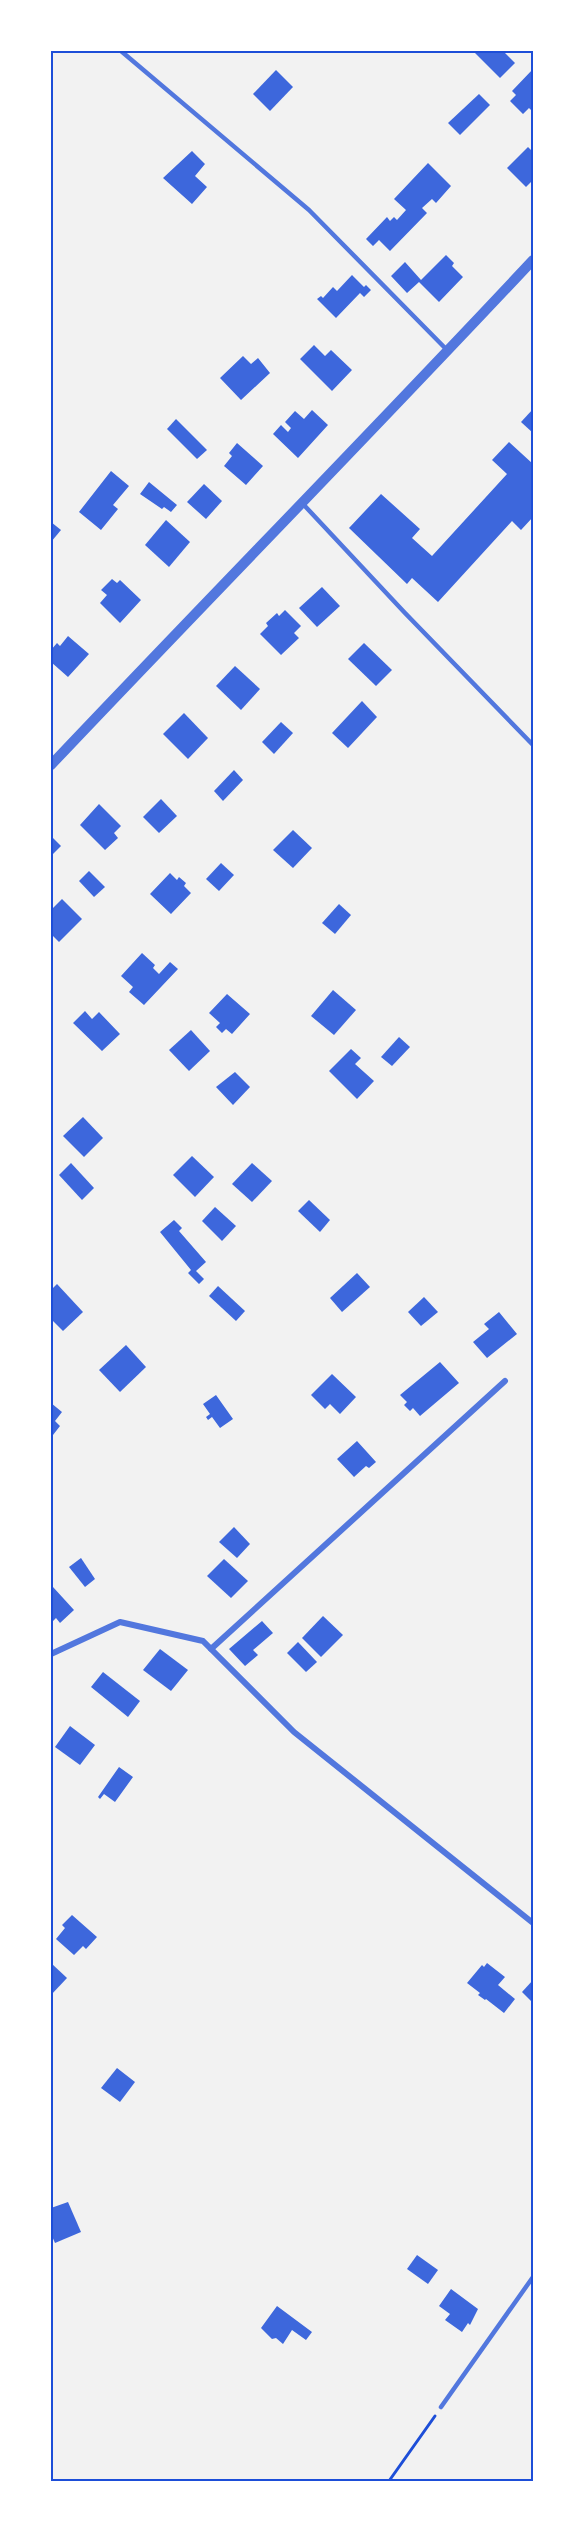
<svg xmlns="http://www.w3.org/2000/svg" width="584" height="2532" font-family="Figtree,sans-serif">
<rect width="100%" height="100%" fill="#f2f2f2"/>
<g fill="#3d67dc">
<path d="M473,51H503L515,63L500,78Z"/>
<path d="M533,69V112L529,108L523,114L510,101L516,95L512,91Z"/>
<path d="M276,70L293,87L270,111L253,94Z"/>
<path d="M479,94L490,105L460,135L448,123Z"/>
<path d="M528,147L533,152V180L526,187L507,168Z"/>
<path d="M192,151L205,164L195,176L207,187L192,204L163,178Z"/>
<path d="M428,163L451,186L436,203L432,199L422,208L427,213L390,251L379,240L373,246L366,239L387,217L390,221L394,217L397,220L406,210L394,199Z"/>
<path d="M446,255L454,263L452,266L463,277L439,302L419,282L407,293L391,276L405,262L421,280Z"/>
<path d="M352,275L364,287L366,285L371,290L364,297L360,293L336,318L317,299L321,296L323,298L333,287L337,291Z"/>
<path d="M314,345L325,356L331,350L352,370L332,391L300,359Z"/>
<path d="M243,356L251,364L258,358L270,373L241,400L220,378Z"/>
<path d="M533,409V433L521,422Z"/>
<path d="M312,410L328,425L298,458L273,434L281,425L288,432L291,428L285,422L295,411L304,419Z"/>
<path d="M176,419L207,450L197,459L167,429Z"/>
<path d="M509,442L533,464V517L521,530L512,521L438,602L412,578L407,584L349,528L381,494L420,529L412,538L432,556L507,474L492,460Z"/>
<path d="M237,443L263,466L246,485L224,466L232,456L229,453Z"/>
<path d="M111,471L129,486L113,505L118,509L101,530L79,512Z"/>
<path d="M149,482L177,505L171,512L164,507L162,509L140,494Z"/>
<path d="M204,484L222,501L206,519L187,502Z"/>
<path d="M166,520L190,542L169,567L145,545Z"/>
<path d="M51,522L61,530L51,542Z"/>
<path d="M112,579L117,583L120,580L141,600L120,623L100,603L107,595L101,590Z"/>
<path d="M322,587L340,606L317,627L299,608Z"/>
<path d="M285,610L301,626L294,633L299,638L281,655L260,634L268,626L266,623L277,613L279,616Z"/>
<path d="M68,636L89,654L68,677L51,662V650L57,643L60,646Z"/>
<path d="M364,643L392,670L376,686L348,659Z"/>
<path d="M235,666L260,689L241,710L216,686Z"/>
<path d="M362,701L377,717L348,748L332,733Z"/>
<path d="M184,713L208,738L188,759L163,734Z"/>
<path d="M281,722L293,733L274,754L262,742Z"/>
<path d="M234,770L243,780L223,801L214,791Z"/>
<path d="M161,799L177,816L159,833L143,817Z"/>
<path d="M99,804L121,826L114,833L118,838L105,850L80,825Z"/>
<path d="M293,830L312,848L293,868L273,850Z"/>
<path d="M51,836L61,846L51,856Z"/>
<path d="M221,863L234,875L219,891L206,879Z"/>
<path d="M89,871L105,887L94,897L79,881Z"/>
<path d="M170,873L177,880L179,877L186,883L184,886L191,893L171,914L150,894Z"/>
<path d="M62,899L82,919L59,942L51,934V910Z"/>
<path d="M339,904L351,915L335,934L322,923Z"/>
<path d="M142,953L155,965L153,968L159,974L170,962L178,969L144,1005L129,992L133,987L121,976Z"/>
<path d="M333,990L356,1010L334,1035L311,1016Z"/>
<path d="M227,994L250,1014L232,1034L226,1029L222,1033L216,1027L220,1023L209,1013Z"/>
<path d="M85,1011L92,1019L99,1012L120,1034L102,1051L73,1023Z"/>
<path d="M191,1030L210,1051L189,1071L169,1050Z"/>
<path d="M399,1037L410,1047L392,1066L381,1057Z"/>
<path d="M351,1049L361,1058L355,1064L374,1081L357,1099L329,1071Z"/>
<path d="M235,1072L250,1087L233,1105L216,1087Z"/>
<path d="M83,1117L103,1138L84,1157L63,1136Z"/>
<path d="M192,1156L214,1177L195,1197L173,1175Z"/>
<path d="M71,1163L94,1188L82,1200L59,1175Z"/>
<path d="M252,1163L272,1181L252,1202L232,1184Z"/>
<path d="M309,1200L330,1220L320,1232L298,1211Z"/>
<path d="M215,1207L236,1226L222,1241L202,1221Z"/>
<path d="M174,1220L182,1228L179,1231L206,1262L196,1271L204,1279L199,1284L188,1273L191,1270L160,1232Z"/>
<path d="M357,1273L370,1287L342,1312L330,1298Z"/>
<path d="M57,1284L83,1312L63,1331L51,1319V1290Z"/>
<path d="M218,1286L245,1311L236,1321L209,1296Z"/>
<path d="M424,1297L438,1312L421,1326L408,1312Z"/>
<path d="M499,1312L517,1334L487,1358L473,1342L489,1329L484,1324Z"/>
<path d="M126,1345L146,1367L120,1392L99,1370Z"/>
<path d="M440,1362L459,1383L420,1416L413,1408L410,1411L404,1405L407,1402L400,1395Z"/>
<path d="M332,1374L356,1397L340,1414L330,1404L325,1409L311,1395Z"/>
<path d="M216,1395L233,1419L220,1428L212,1417L208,1420L206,1417L210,1414L203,1404Z"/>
<path d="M51,1403L62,1412L55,1421L60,1426L53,1435L51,1433Z"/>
<path d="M357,1441L376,1462L369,1468L366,1466L354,1477L337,1459Z"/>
<path d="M234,1527L250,1544L237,1558L219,1542Z"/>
<path d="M81,1558L95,1579L85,1587L69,1567Z"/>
<path d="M224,1559L248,1581L231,1598L207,1576Z"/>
<path d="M53,1587L74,1610L60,1623L56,1618L51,1623Z"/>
<path d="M323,1616L343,1635L321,1657L302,1638Z"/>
<path d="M262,1621L273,1633L253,1650L258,1655L245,1666L229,1649Z"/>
<path d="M298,1642L317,1662L306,1672L287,1653Z"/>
<path d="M160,1649L188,1670L171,1691L143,1670Z"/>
<path d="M103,1672L140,1701L128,1717L91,1687Z"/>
<path d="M70,1726L95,1745L80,1765L55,1747Z"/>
<path d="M119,1767L133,1777L115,1802L104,1794L100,1799L98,1797Z"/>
<path d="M72,1915L97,1937L86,1949L83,1946L74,1955L56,1939L65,1928L62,1925Z"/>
<path d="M51,1963L67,1978L51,1995Z"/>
<path d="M487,1963L505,1977L498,1985L515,1999L504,2013L486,1999L485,2000L478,1995L480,1993L467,1983L482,1965L484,1967Z"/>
<path d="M533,1980V2003L522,1992Z"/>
<path d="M117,2068L135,2082L120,2102L101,2088Z"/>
<path d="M68,2202L81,2232L55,2243L51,2234V2208Z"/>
<path d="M417,2255L438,2270L428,2284L407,2269Z"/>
<path d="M451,2289L478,2309L470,2325L468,2323L462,2332L445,2320L450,2314L439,2306Z"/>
<path d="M277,2306L312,2332L306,2340L292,2330L283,2344L276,2338L272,2339L261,2328Z"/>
</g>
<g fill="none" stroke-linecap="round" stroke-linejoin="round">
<path stroke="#1d4ed8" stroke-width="3" d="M389,2481L435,2416"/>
<g stroke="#5277de" stroke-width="4.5">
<path d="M121,51L309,210L448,351"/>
<path d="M303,504L405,613L533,745"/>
<path d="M441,2407L533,2277"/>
</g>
<g stroke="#5277de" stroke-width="6">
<path d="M211,1649L505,1381"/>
<path d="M51,1654L120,1622L203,1641L294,1732L533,1923"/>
</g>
<path stroke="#5277de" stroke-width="10" d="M51,765C211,596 374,430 533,260"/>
</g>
<rect width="584" height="2532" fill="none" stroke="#ffffff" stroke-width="105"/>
<rect x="52" y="52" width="480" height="2428" fill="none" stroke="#1d4ed8" stroke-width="2"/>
</svg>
